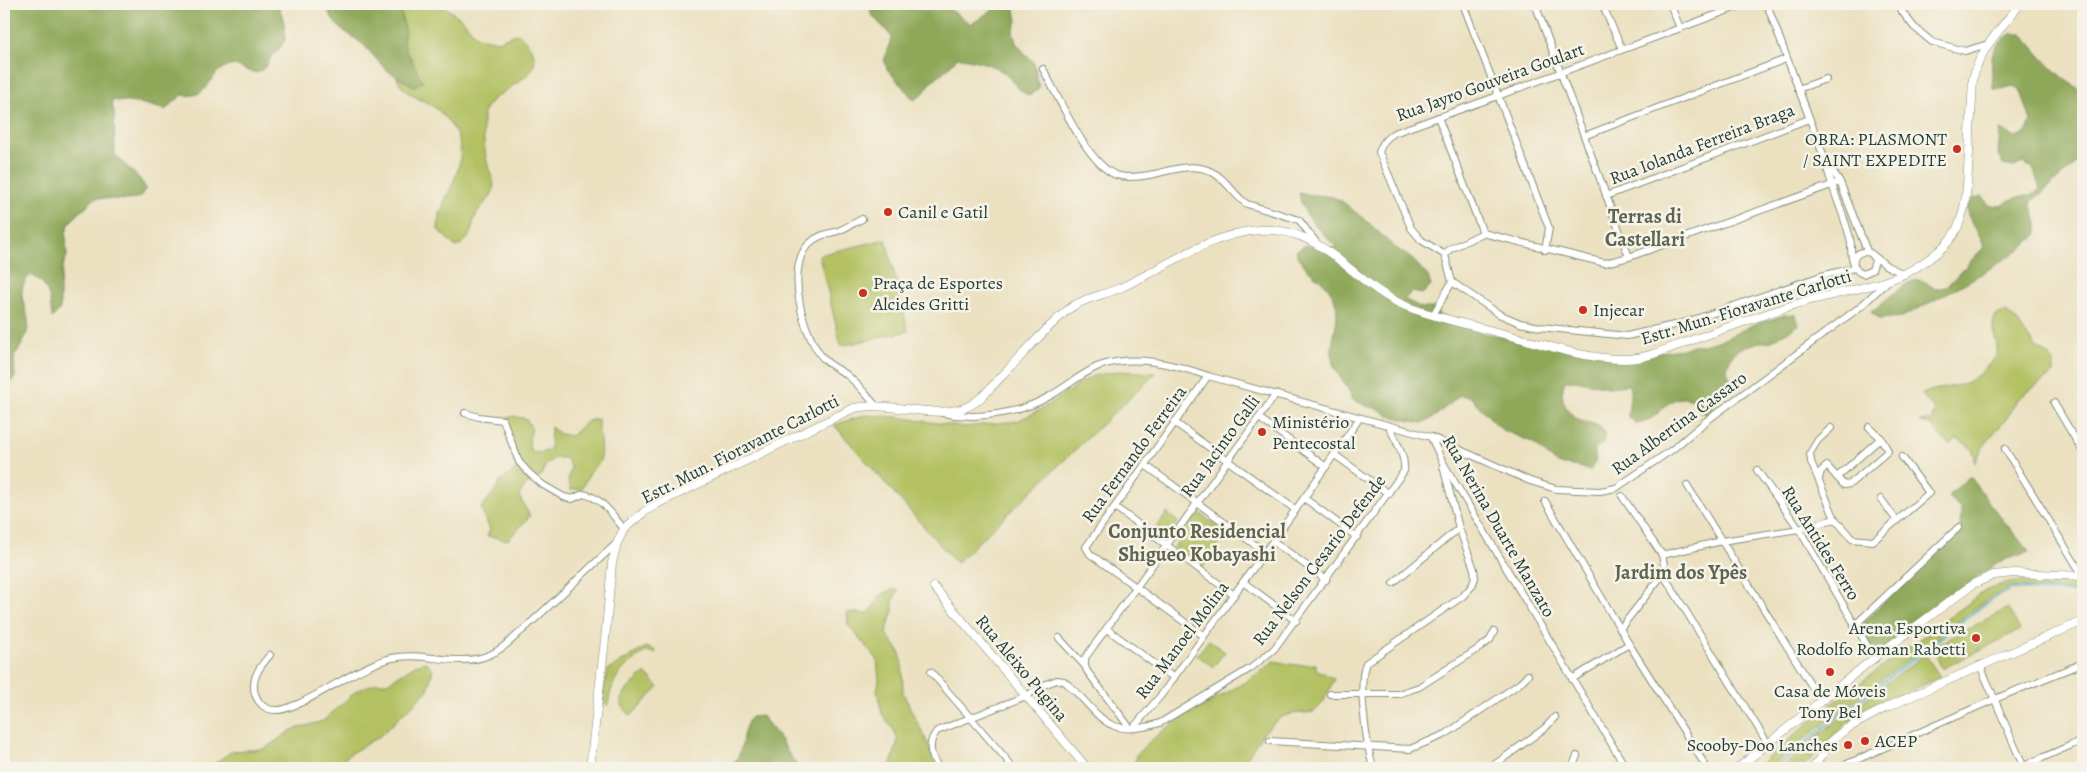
<svg xmlns="http://www.w3.org/2000/svg" width="2087" height="772" font-family="Alegreya,serif">
<rect width="100%" height="100%" fill="#f7f3e8"/>
<filter id="ink" filterUnits="userSpaceOnUse"><feTurbulence type="fractalNoise" baseFrequency=".02" numOctaves="2"/><feDisplacementMap in="SourceGraphic" scale="10" xChannelSelector="R" yChannelSelector="G"/><feConvolveMatrix kernelMatrix="1 2 1 2 8 2 1 2 1" color-interpolation-filters="sRGB"/></filter>
<filter id="wash" filterUnits="userSpaceOnUse"><feTurbulence type="fractalNoise" baseFrequency=".0096" numOctaves="4" result="noise"/><feDisplacementMap in="SourceGraphic" scale="20" xChannelSelector="R" yChannelSelector="G"/><feGaussianBlur stdDeviation="1.12" result="paint"/><feColorMatrix in="noise" values="0 0 0 0 0 0 0 0 0 0 0 0 0 0 0 0 0 1.4 0 .05"/><feComposite in="paint" operator="in"/></filter>
<g filter="url(#wash)">
<rect width="100%" height="100%" fill="#ebe1c1"/>
<g fill="#b3c163" stroke="#697f4c">
<path d="M399,4H430L443,6L462,19L477,37L498,41L518,33C569,80 487,84 483,116C482,124 485,155 487,162C489,173 496,180 493,191C490,200 481,205 477,213C469,230 475,237 456,247L438,230C438,200 464,177 460,146C458,132 447,119 438,110C424,98 403,97 397,77L414,86L413,61L407,52L403,42L405,31Z"/>
<path d="M886,239L908,331L841,346L819,255Z"/>
<path d="M2006,312L2015,319L2035,346L2046,353L2054,362V373L2018,399L2007,418L1983,447L1975,463C1975,449 1969,445 1957,439L1949,445L1931,426L1919,421H1931L1935,411L1922,394C1937,387 1952,389 1967,382C1974,379 1980,373 1985,368C1988,365 1994,360 1996,356C2001,341 1987,333 1996,315Z"/>
<path d="M1119,371L1156,373L956,563L834,425L866,415L898,417L964,427L1017,421L1040,410L1092,376Z"/>
<path d="M514,416L526,419L532,429L529,439L530,451L540,453L550,450L551,427L560,434L571,436L587,421L598,419C599,432 602,449 600,462L592,469L582,488L571,490L568,480L571,468L566,458H555L546,464L542,475L524,487L519,496L530,516L508,540L487,536L490,530L481,508L495,491L500,482L517,469L519,458L504,419Z"/>
<path d="M1198,512L1227,533L1203,567L1174,547Z"/>
<path d="M1167,513L1178,522L1166,539L1154,531Z"/>
<path d="M2058,581L2076,584L2082,591L2010,587L1985,601L1812,733L1770,768H1756L1826,708L1985,591C2008,579 2032,581 2058,581Z"/>
<path d="M891,590H899L893,600V611L886,633L899,651L902,661L903,693L928,744L936,768H890L898,741L895,732L882,714L877,691L879,680L877,659L848,625L847,612L868,614L881,595Z"/>
<path d="M2008,608L2020,630L1942,669L1933,647Z"/>
<path d="M1209,640L1225,652L1213,667L1197,655Z"/>
<path d="M646,647L655,650L656,653L645,652C621,669 613,675 608,705L601,703L608,670Z"/>
<path d="M1925,654L1940,677L1880,705L1848,722L1805,765H1795L1792,768H1782L1821,733Z"/>
<path d="M1274,661L1295,665L1316,664V669L1334,679L1323,703L1314,712L1291,714L1281,717L1264,732L1246,759L1228,768H1134L1136,755C1174,713 1232,697 1274,661Z"/>
<path d="M425,662L433,669L428,690L420,698L380,736L351,753L335,768H202L214,764L232,751L264,749L292,730L323,721L356,691L376,683H387L415,665Z"/>
<path d="M645,673L659,687L631,716C628,712 622,708 621,702C620,693 638,680 645,673Z"/>
</g>
<g fill="#8ea759" stroke="#567246">
<path d="M4,4H280L279,7C282,15 287,30 285,39C283,46 277,50 273,55C266,64 268,67 257,73L246,70L235,65C232,66 227,66 223,68C206,79 209,99 182,95L165,110L144,104L111,100L114,111L115,155L139,178L146,188L140,197L128,200L95,198L70,222L66,233L67,256L63,266L60,287V309L52,318C50,299 49,282 30,275C12,295 30,306 28,327C27,338 20,348 14,356L15,378L7,386L4,379Z"/>
<path d="M324,4H399L405,31L403,42L407,52L423,82L414,86L386,70L363,44L344,31L335,23Z"/>
<path d="M873,4H947L945,6L971,24C989,14 991,4 1015,9L1017,21L1013,32L1016,43L1034,63L1039,88L1029,96C1017,90 1013,80 1003,72C991,63 972,60 957,57C951,67 945,70 937,77C926,85 927,94 914,100L887,69L884,58L892,37L870,13Z"/>
<path d="M2011,34H2022C2041,56 2057,78 2083,91V154L2073,167L2031,202L2037,224V235L2020,249L1983,273L1933,301L1902,317L1880,319L1871,312C1880,305 1907,280 1917,280C1925,280 1929,284 1935,289L1946,287L1984,247C1981,232 1969,224 1966,208L1972,199L1982,196L1989,205L2001,206L2010,200L2021,196H2031L2040,189L2033,168L2023,163L2013,167L2003,165L1998,155L2000,130L2016,137L2026,133L2031,121L2021,91L2012,86L2002,89H1993C1992,64 1986,47 2011,34Z"/>
<path d="M1299,193L1333,197L1343,202L1369,223L1393,246L1412,259L1428,276L1431,286L1422,294L1412,292L1404,299L1422,308H1433L1441,316L1482,333L1560,345L1614,358L1682,349L1693,345H1704L1724,339L1755,324L1785,315H1796L1799,325L1770,342H1759L1737,350L1730,359L1727,369L1730,380L1726,390L1716,395L1714,406L1707,415L1698,410L1693,400C1666,390 1664,419 1637,424L1628,417C1628,405 1632,397 1629,385L1608,387L1576,380L1565,381C1559,396 1564,409 1577,419C1583,423 1590,422 1596,425C1599,426 1603,430 1605,433L1603,443L1594,449L1596,460L1590,471L1580,467L1558,464L1532,442L1502,430L1470,397L1460,395L1433,418L1422,423L1389,416L1379,409L1366,406L1352,399C1348,384 1333,372 1332,358C1330,335 1344,317 1332,294C1323,276 1303,273 1296,251L1305,245L1326,250L1336,247C1321,230 1302,217 1299,193Z"/>
<path d="M1970,476L1987,500L2029,552L1998,562L1878,653L1856,629L1960,528L1961,509L1948,496Z"/>
<path d="M762,716L776,733L798,768H728C749,751 737,736 751,717Z"/>
</g>
<g fill="none" stroke-linecap="round" stroke-linejoin="round">
<path stroke="#4cb5c9" stroke-width="2" d="M1775,768L1818,732L1986,603L2011,589L2083,593"/>
</g>
</g>
<g filter="url(#ink)">
<g fill="none" stroke-linecap="round" stroke-linejoin="round">
<defs>
<g id="minor">
<path d="M1463,4L1549,228L1545,250"/>
<path d="M1532,4L1537,9L1629,257"/>
<path d="M1602,4L1622,49"/>
<path d="M1670,4L1680,28"/>
<path d="M1763,4L1768,7L1825,160C1831,187 1843,212 1850,238C1852,246 1850,253 1853,261"/>
<path d="M1899,4L1900,9L1914,27L1932,42L1965,51L1988,44"/>
<path d="M1043,69C1058,96 1087,164 1116,175C1127,179 1142,176 1154,174C1172,170 1192,163 1210,171C1226,178 1233,195 1247,204L1299,220L1316,242"/>
<path d="M1798,89L1826,79"/>
<path d="M1438,117L1483,233"/>
<path d="M1584,136L1786,59"/>
<path d="M1828,164L1840,182L1867,251"/>
<path d="M1606,196L1809,119"/>
<path d="M862,219C854,223 846,228 838,231C828,234 818,235 810,243C784,265 803,339 825,360C831,366 840,370 847,375C858,384 867,395 876,406"/>
<path d="M1445,255L1450,249L1483,233L1605,263L1629,257L1840,182"/>
<path d="M1873,255L1875,261L1872,270L1863,274C1847,268 1853,247 1870,253L1887,266L1904,274"/>
<path d="M1452,282L1499,314L1520,323L1540,327L1627,336L1687,322L1821,276L1854,268"/>
<path d="M1433,315L1452,282L1445,255L1421,240L1411,228L1379,152C1382,143 1385,139 1394,133L1498,96L1745,4"/>
<path d="M2054,403L2083,452"/>
<path d="M465,413L479,417L503,420L519,462L529,473L543,485L564,497L572,499L583,494C602,497 613,516 624,529"/>
<path d="M942,413C977,420 1019,414 1050,396C1066,387 1082,373 1099,366C1135,354 1174,364 1208,376L1431,437L1530,481L1556,489L1600,491L1616,488L1673,449L1705,422L1860,307L1888,281"/>
<path d="M1259,418L1326,467"/>
<path d="M1174,422L1296,510"/>
<path d="M1831,428L1818,440L1810,453L1811,462L1835,519L1852,539L1873,541L1929,493L1902,457"/>
<path d="M1431,437L1442,461L1626,768"/>
<path d="M2005,449L2083,576"/>
<path d="M1335,455L1389,494"/>
<path d="M1145,465L1265,552"/>
<path d="M1757,470L1799,529L1875,659"/>
<path d="M1837,477L1881,438"/>
<path d="M1819,479L1821,471L1827,466L1844,485L1850,484L1888,451L1881,438L1869,427"/>
<path d="M1687,485L1821,701"/>
<path d="M1622,496L1662,555L1664,565L1663,574L1768,744"/>
<path d="M1304,498L1357,537"/>
<path d="M1881,499L1897,521"/>
<path d="M1545,501L1629,644L1707,768"/>
<path d="M1115,507L1234,595"/>
<path d="M1273,541L1326,580"/>
<path d="M1662,555L1722,541L1799,529L1835,519"/>
<path d="M1243,582L1296,621"/>
<path d="M1393,583L1459,528"/>
<path d="M1854,626L1959,527"/>
<path d="M1107,629L1174,678"/>
<path d="M1620,629L1663,574"/>
<path d="M1204,636L1090,554L1086,547L1208,376"/>
<path d="M1059,638L1085,666"/>
<path d="M270,655C263,663 255,672 254,684C253,696 261,710 275,710C283,711 292,706 300,703C329,690 362,665 392,658C423,651 459,668 489,655C503,650 514,637 525,628C556,600 586,571 617,543"/>
<path d="M1980,665L2024,768"/>
<path d="M931,672L1014,768"/>
<path d="M1572,679L1629,644"/>
<path d="M1330,694H1398L1419,687L1481,647L1490,640L1494,632"/>
<path d="M1130,728L1087,671L1085,666V658L1276,394"/>
<path d="M1133,728L1162,694L1304,498L1359,419"/>
<path d="M1270,741L1410,749L1446,734L1519,684L1528,675"/>
<path d="M939,768C930,756 927,743 937,731L1026,696L1046,684L1057,680L1064,681C1101,712 1102,741 1160,723L1251,668L1274,649L1404,471C1406,456 1395,440 1389,426"/>
<path d="M1373,768C1367,746 1357,683 1366,663L1463,596L1472,586L1475,578L1474,569L1459,528L1443,466"/>
<path d="M1490,768L1545,728L1555,717"/>
<path d="M1572,768L1577,756"/>
<path d="M1838,768L1995,699L2083,663"/>
<path d="M2019,768L2083,740"/>
</g>
<g id="tertiary">
<path d="M934,587L1087,768"/>
<path d="M590,768L605,640L612,563L617,543L624,529L644,512L657,504L854,408C888,401 934,419 964,408C979,403 990,388 1001,377C1023,355 1044,329 1069,309C1083,298 1104,295 1120,288C1165,268 1208,234 1259,230C1325,225 1352,285 1408,307C1443,320 1479,327 1515,337C1550,346 1586,359 1623,359C1648,359 1672,347 1695,339C1732,326 1769,312 1807,301C1836,293 1880,286 1906,273C1923,264 1943,251 1954,234C1968,211 1967,180 1969,154C1970,128 1972,103 1973,78C1980,49 2002,27 2020,4"/>
<path d="M1738,768L1879,654L1973,584L1994,575L2014,573L2083,576"/>
<path d="M1813,768L1832,740L1846,729L1885,708L2083,621"/>
</g>
</defs>
<use href="#minor" stroke="#858f7a" stroke-width="8"/>
<use href="#tertiary" stroke="#858f7a" stroke-width="9"/>
<use href="#minor" stroke="#fff" stroke-width="6"/>
<use href="#tertiary" stroke="#fff" stroke-width="8"/>
</g>
</g>
<g fill="#c8321e" stroke="#f7f3e8" stroke-width="2">
<circle cx="1957" cy="149" r="5"/>
<circle cx="888" cy="212" r="5"/>
<circle cx="863" cy="293" r="5"/>
<circle cx="1583" cy="310" r="5"/>
<circle cx="1262" cy="432" r="5"/>
<circle cx="1976" cy="638" r="5"/>
<circle cx="1830" cy="672" r="5"/>
<circle cx="1865" cy="741" r="5"/>
<circle cx="1848" cy="745" r="5"/>
</g>
<g text-anchor="middle" dominant-baseline="central" stroke-width="5" stroke-linejoin="round" paint-order="stroke">
<g font-size="18" fill="#1f3d34" stroke="#f7f3e8">
<text transform="translate(1490 82) rotate(-20)">Rua Jayro Gouveira Goulart</text>
<text transform="translate(1702 144) rotate(-21)">Rua Iolanda Ferreira Braga</text>
<text transform="translate(1746 307) rotate(-17)">Estr. Mun. Fioravante Carlotti</text>
<text transform="translate(1679 423) rotate(-36)">Rua Albertina Cassaro</text>
<text transform="translate(1220 446) rotate(-54)">Rua Jacinto Galli</text>
<text transform="translate(740 449) rotate(-27)">Estr. Mun. Fioravante Carlotti</text>
<text transform="translate(1134 454) rotate(-54)">Rua Fernando Ferreira</text>
<text transform="translate(1499 526) rotate(60)">Rua Nerina Duarte Manzato</text>
<text transform="translate(1821 543) rotate(58)">Rua Antides Ferro</text>
<text transform="translate(1319 560) rotate(-53)">Rua Nelson Cesario Defende</text>
<text transform="translate(1182 640) rotate(-53)">Rua Manoel Molina</text>
<text transform="translate(1022 668) rotate(50)">Rua Aleixo Pugina</text>
</g>
<g font-size="18" fill="#1f3d34" stroke="#f7f3e8" text-anchor="start">
<text x="1947" y="139" text-anchor="end">OBRA: PLASMONT<tspan x="1947" dy="21">/ SAINT EXPEDITE</tspan></text>
<text x="898" y="212">Canil e Gatil</text>
<text x="873" y="283">Praça de Esportes<tspan x="873" dy="21">Alcides Gritti</tspan></text>
<text x="1593" y="310">Injecar</text>
<text x="1272" y="422">Ministério<tspan x="1272" dy="21">Pentecostal</tspan></text>
<text x="1966" y="628" text-anchor="end">Arena Esportiva<tspan x="1966" dy="21">Rodolfo Roman Rabetti</tspan></text>
<text x="1830" y="691" text-anchor="middle">Casa de Móveis<tspan x="1830" dy="21">Tony Bel</tspan></text>
<text x="1875" y="741">ACEP</text>
<text x="1838" y="745" text-anchor="end">Scooby-Doo Lanches</text>
</g>
<g font-size="20" font-weight="bold" fill="#5d6551" stroke="#f7f3e8">
<text x="1645" y="216">Terras di<tspan x="1645" dy="23">Castellari</tspan></text>
<text x="1197" y="531">Conjunto Residencial<tspan x="1197" dy="23">Shigueo Kobayashi</tspan></text>
<text x="1681" y="572">Jardim dos Ypês</text>
</g>
</g>
<rect width="2087" height="772" fill="none" stroke="#f7f3e8" stroke-width="20"/>
</svg>
